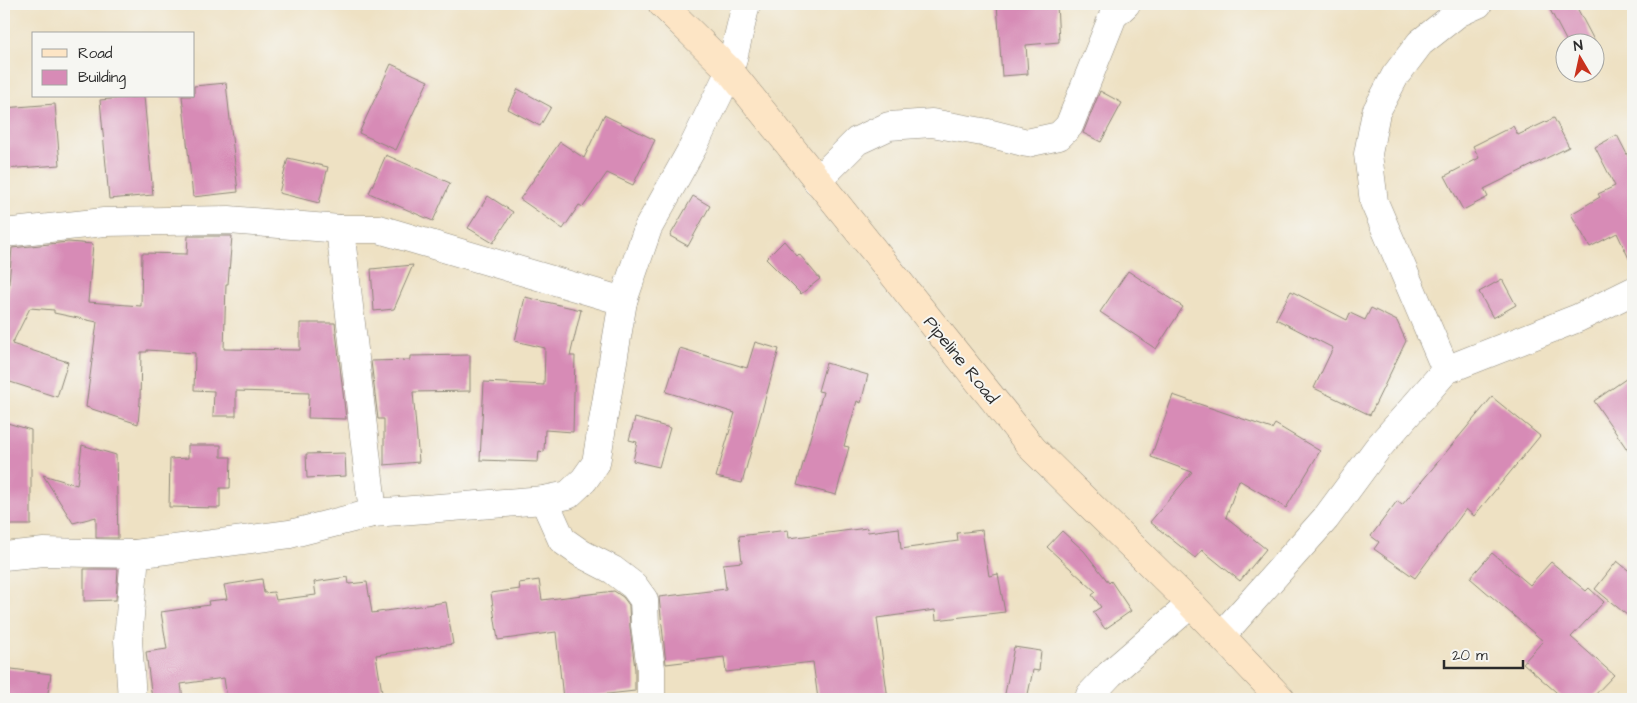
<svg xmlns="http://www.w3.org/2000/svg" width="1637" height="703" font-family="'Architects Daughter',sans-serif">
<rect width="100%" height="100%" fill="#f6f6f2"/>
<filter id="ink" filterUnits="userSpaceOnUse"><feTurbulence type="fractalNoise" baseFrequency=".02" numOctaves="2"/><feDisplacementMap in="SourceGraphic" scale="10" xChannelSelector="R" yChannelSelector="G"/><feConvolveMatrix kernelMatrix="1 2 1 2 8 2 1 2 1" color-interpolation-filters="sRGB"/></filter>
<filter id="wash" filterUnits="userSpaceOnUse"><feTurbulence type="fractalNoise" baseFrequency=".0096" numOctaves="4" result="noise"/><feDisplacementMap in="SourceGraphic" scale="20" xChannelSelector="R" yChannelSelector="G"/><feGaussianBlur stdDeviation="1.12" result="paint"/><feColorMatrix in="noise" values="0 0 0 0 0 0 0 0 0 0 0 0 0 0 0 0 0 1.4 0 .05"/><feComposite in="paint" operator="in"/></filter>
<g filter="url(#wash)">
<rect width="100%" height="100%" fill="#eee1c3"/>
<g id="blocks">
<g fill="#d78bb6">
<path d="M997,4H1057L1059,42L1026,45L1028,74L1002,76Z"/>
<path d="M1547,4H1575L1595,42H1567Z"/>
<path d="M391,64L428,81L396,150L359,133Z"/>
<path d="M226,83L238,192L193,197L182,96H194V86Z"/>
<path d="M518,89L551,107L540,126L508,109Z"/>
<path d="M1100,91L1122,103L1101,142L1083,133Z"/>
<path d="M144,96L153,195L109,199L100,100Z"/>
<path d="M55,104L60,165L4,169V108Z"/>
<path d="M604,115L655,140L633,185L607,173L583,207L579,205L563,229L520,199L560,142L584,158Z"/>
<path d="M1554,118L1569,147L1484,189L1488,197L1463,210L1445,176L1479,158L1473,146L1513,126L1518,135Z"/>
<path d="M1617,135L1633,166V267L1617,233L1590,247L1571,214L1600,197L1598,194L1615,186L1595,147Z"/>
<path d="M386,155L450,183L433,221L369,193Z"/>
<path d="M288,158L328,167L319,203L279,193Z"/>
<path d="M488,196L513,212L493,243L468,228Z"/>
<path d="M693,196L710,206L688,246L670,236Z"/>
<path d="M188,236H232L228,284H226L224,349L300,350V323H335L346,419L308,418L309,393L236,391V416H213L214,391L194,390L195,353L147,350V352H141L140,402L138,424L86,407L97,322L54,313V310L30,308L12,344L68,362L57,397L4,380V341L12,248L68,242L93,244L88,302L141,306L142,253L187,254Z"/>
<path d="M784,241L797,256L799,254L820,279L801,294L766,259Z"/>
<path d="M413,265L394,309L374,311L371,269Z"/>
<path d="M1128,271L1183,307L1156,349L1100,312Z"/>
<path d="M1502,279L1516,305L1493,318L1479,292Z"/>
<path d="M1291,291L1347,320L1350,313L1365,320L1371,308L1397,321L1406,341L1370,415L1314,388L1333,348L1276,319Z"/>
<path d="M525,297L581,310L570,356H575L573,432L545,430L544,452L539,451L538,462L480,460L484,382L544,385L545,348L515,341Z"/>
<path d="M755,342L779,349L742,483L716,477L735,413L666,392L680,348L747,368Z"/>
<path d="M470,355V391L413,392L419,462L384,465V419H378L371,361L410,360V356Z"/>
<path d="M826,363L868,375L861,403L857,401L844,446L849,447L836,495L797,485L823,392L818,391Z"/>
<path d="M1633,374V458L1594,401Z"/>
<path d="M1173,395L1272,429L1275,424L1320,451L1286,508L1239,480L1226,517L1266,549L1240,581L1202,550L1195,558L1150,522L1192,472L1151,457Z"/>
<path d="M1492,397L1540,436L1474,516L1466,509L1415,578L1374,549L1379,542L1371,536L1397,501L1402,505Z"/>
<path d="M635,418L670,428L659,467L633,461L637,442L629,440Z"/>
<path d="M4,422L31,430V525H4Z"/>
<path d="M82,445L116,455L118,538H96V517L73,523L43,475L77,485Z"/>
<path d="M188,445H221V457H231L230,488H220V508L169,507L170,459L188,458Z"/>
<path d="M345,453L346,476L307,478L306,454Z"/>
<path d="M867,528L868,532L899,528L901,549L958,541L957,533L982,530L989,576L998,574L1005,612L936,620L935,610L877,618L888,699H818L813,662L726,672L724,657L666,664L659,597L726,589L723,564L742,562L739,536L788,530L789,538Z"/>
<path d="M1062,531L1084,551L1109,583L1111,581L1131,611L1105,629L1093,612L1101,607L1092,595L1096,592L1047,547Z"/>
<path d="M1492,553L1530,585L1551,562L1586,591L1589,588L1604,602L1571,637L1614,675L1591,699H1564L1523,663L1543,641L1470,578Z"/>
<path d="M1617,561L1633,574V620L1595,589Z"/>
<path d="M84,569H118L116,600L84,601Z"/>
<path d="M348,577L349,584L367,582L372,613L446,602L453,644L376,655L383,699H227L224,678L181,684L183,699H152L146,652L167,649L161,612L209,605L208,601L227,599L224,585L262,579L264,593L274,592L276,600L316,595L314,582Z"/>
<path d="M539,580L542,600L614,591L623,597L629,605L630,627L635,669V691L563,699L556,632L498,640L491,593L520,589L519,583Z"/>
<path d="M1014,647L1041,651L1039,671L1033,670L1027,699H1004Z"/>
<path d="M4,668L51,674L47,699H4Z"/>
</g>
</g>
</g>
<g filter="url(#ink)">
<use href="#blocks" fill-opacity="0" stroke="#8c8677" stroke-width="1"/>
<g fill="none" stroke-linecap="round" stroke-linejoin="round">
<defs>
<g id="street">
<path d="M817,181L857,141L889,126L932,123L988,133L1027,143L1059,136L1069,126L1113,16L1126,4"/>
<path d="M340,229L373,513"/>
<path d="M4,233L104,222L229,220L340,229H379L623,301"/>
<path d="M1446,370L1374,202L1368,154L1376,112L1395,76L1420,43L1458,13L1478,4"/>
<path d="M544,500L562,540L582,554L613,570L634,586L644,600L645,625L651,668V699"/>
<path d="M4,556L44,552L135,554"/>
<path d="M1222,635L1326,518L1377,449L1446,370L1578,318L1633,291"/>
<path d="M132,699L128,640L135,554L290,534L373,513L544,500L568,495L584,480L596,463L623,301L648,228L693,147L730,71L746,4"/>
<path d="M1089,699L1090,695L1110,674L1191,604"/>
</g>
<path id="secondary" d="M662,4L730,71L1033,449L1191,604L1281,699"/>
</defs>
<use href="#street" stroke="#8c8677" stroke-width="29"/>
<use href="#secondary" stroke="#8c8677" stroke-width="29"/>
<use href="#street" stroke="#fff" stroke-width="28"/>
<use href="#secondary" stroke="#fde5c5" stroke-width="28"/>
</g>
</g>
<g text-anchor="middle" dominant-baseline="central" stroke-width="4" stroke-linejoin="round" paint-order="stroke">
<g font-size="18" fill="#2b2b2b" stroke="#f6f6f2">
<text transform="translate(961 360) rotate(51)">Pipeline Road</text>
</g>
</g>
<rect width="1637" height="703" fill="none" stroke="#f6f6f2" stroke-width="20"/>
<rect x="32" y="32" width="162" height="65" fill="#f6f6f2" stroke="#a5a5a2"/>
<rect x="42" y="49" width="25" height="8" fill="#fde5c5" stroke="#a5a5a2"/>
<text x="78" y="58" font-size="15" fill="#2b2b2b">Road</text>
<rect x="42" y="70" width="25" height="15" fill="#d78bb6" stroke="#a5a5a2"/>
<text x="78" y="82" font-size="15" fill="#2b2b2b">Building</text>
<g transform="translate(1580 58) rotate(351)"><circle r="24" fill="#f6f6f2" stroke="#a5a5a2"/>
<path d="M0-4L9 19L0 12L-9 19Z" fill="#c8321e"/>
<text y="-8" font-size="14" font-weight="bold" text-anchor="middle" fill="#2b2b2b">N</text>
</g>
<path d="M1444 660v8h79v-8" fill="none" stroke="#2b2b2b" stroke-width="2.5"/>
<text x="1452" y="660" font-size="15" fill="#2b2b2b" stroke="#f6f6f2" stroke-width="4" paint-order="stroke">20 m</text>
</svg>
